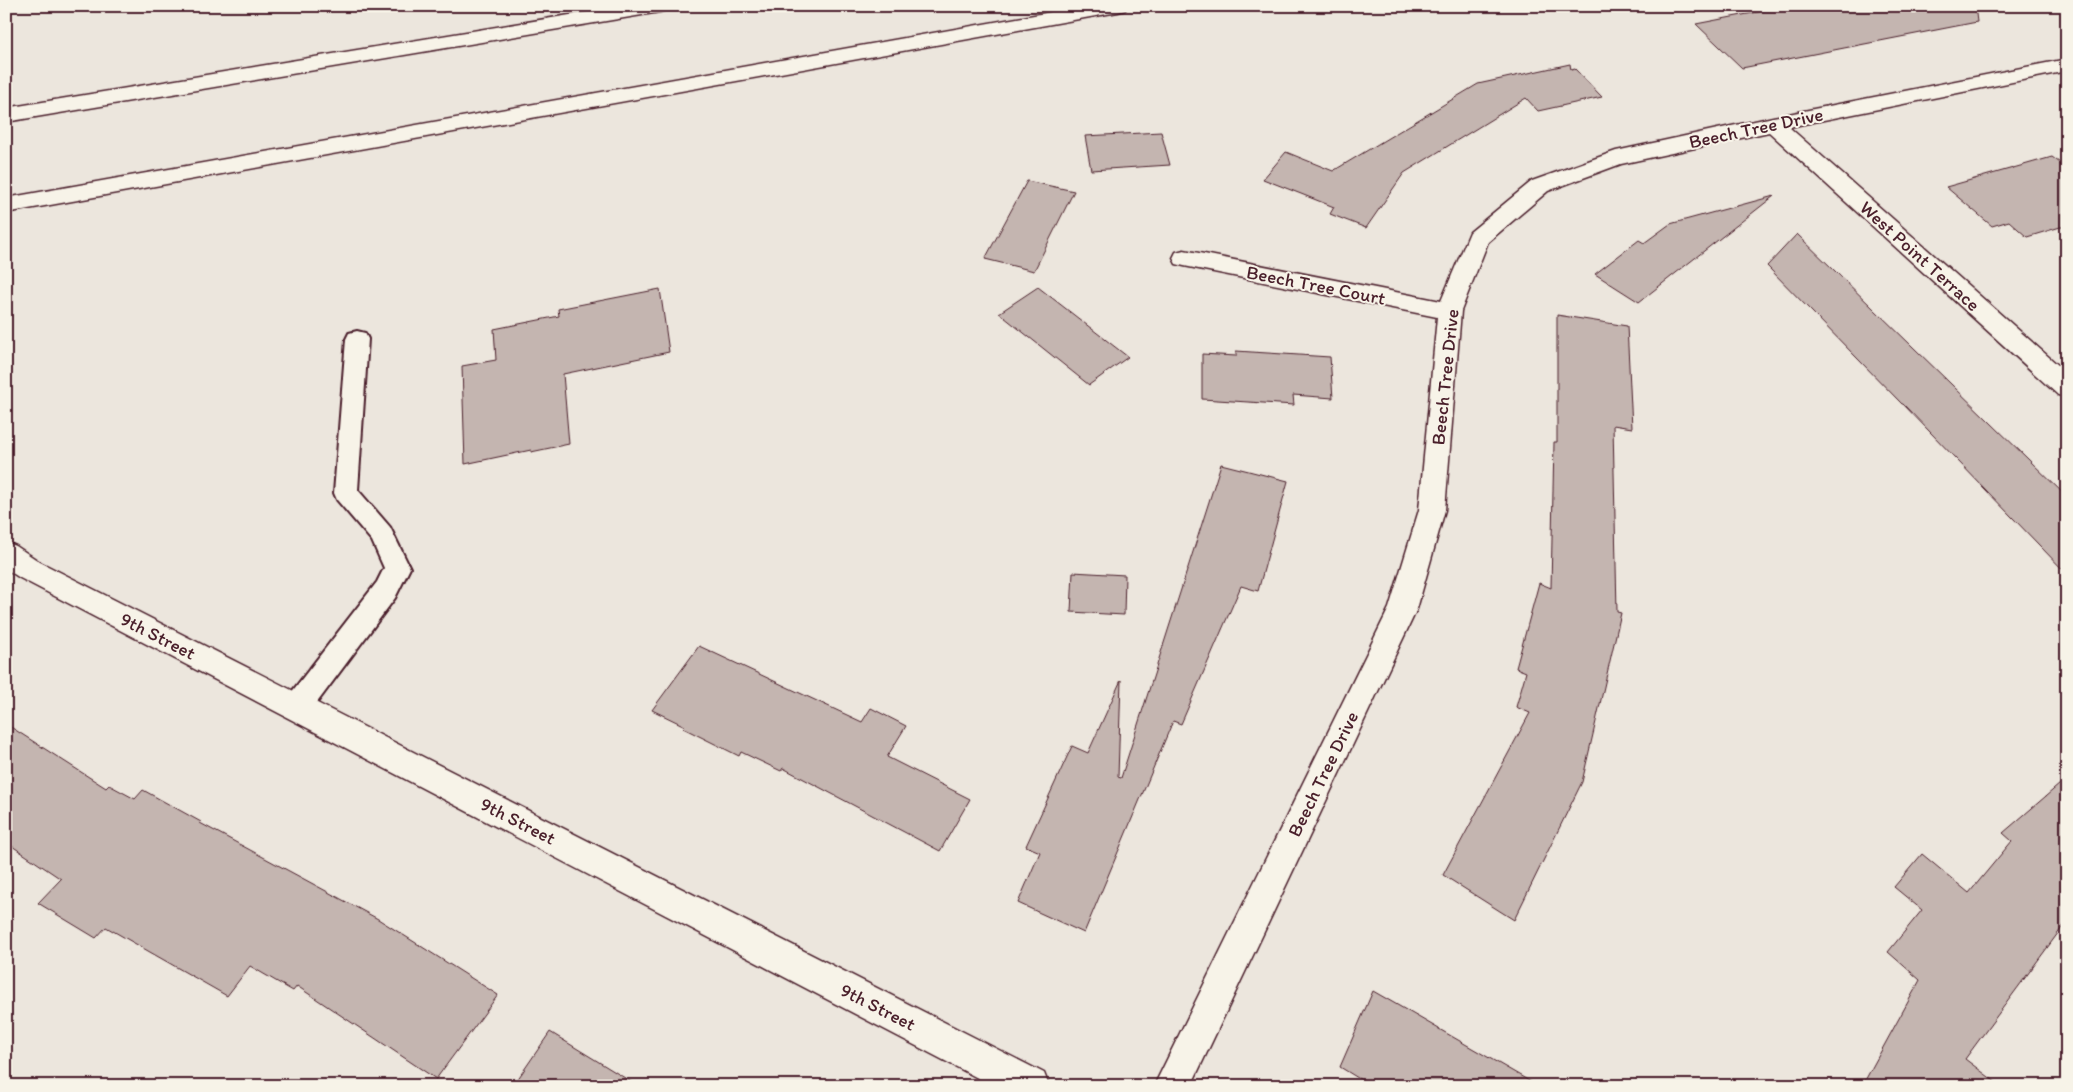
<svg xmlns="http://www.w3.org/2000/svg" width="2073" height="1092" font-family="Itim,sans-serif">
<rect width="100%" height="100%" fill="#ece6dd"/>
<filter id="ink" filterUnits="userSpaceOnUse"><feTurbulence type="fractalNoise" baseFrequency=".02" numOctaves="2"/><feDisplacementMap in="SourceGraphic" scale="10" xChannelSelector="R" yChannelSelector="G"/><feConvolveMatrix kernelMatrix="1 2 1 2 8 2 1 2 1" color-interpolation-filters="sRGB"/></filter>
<g filter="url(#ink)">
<g fill="#c4b5b0" stroke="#4a1f2b">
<path d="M1789,6H1975L1977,22L1742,68L1696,24Z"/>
<path d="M1570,64L1571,70L1575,69L1602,97L1538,111L1526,98L1404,173L1366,228L1330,214L1334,207L1263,179L1286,152L1333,171L1478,84Z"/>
<path d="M1161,132L1170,165L1091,170L1085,136Z"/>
<path d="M2052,157L2067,168V225L2027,237L2009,221L1992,226L1946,187Z"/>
<path d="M1027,181L1074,191L1034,271L985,259Z"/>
<path d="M1774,196L1639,302L1595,274L1639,240L1644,243L1670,224Z"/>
<path d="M1797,234L2067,497V574L1903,404H1902L1767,266Z"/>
<path d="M1038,287L1128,357L1089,385L999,313Z"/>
<path d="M660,289L669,352L563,374L569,444L531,452V450L465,464L462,366L496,360L494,329L559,316L558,309Z"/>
<path d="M1557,315L1627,326L1632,428L1613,425L1617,612L1621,613L1582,782L1514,920L1443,875L1530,713L1516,707L1526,672L1516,668L1539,583L1551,588L1554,442H1557Z"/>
<path d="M1236,351L1330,357L1333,398L1293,395L1294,405L1202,399V354L1236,356Z"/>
<path d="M1221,464L1288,481L1258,591L1241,586L1181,724L1173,721L1084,933L1018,903L1040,852L1026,846L1072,746L1088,753L1121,680L1118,777L1121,778Z"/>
<path d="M1073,572L1125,575L1124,615L1071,612Z"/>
<path d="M699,646L862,722L871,708L906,726L887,757L970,799L940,851L783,768L781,771L741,752L739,756L683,728L685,726L652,710Z"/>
<path d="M6,724L106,788L109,785L135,799L143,790L201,822L200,823L378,919L498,995L436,1079L297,986L293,991L250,966L227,996L106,927L96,938L38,903L61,879L6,842Z"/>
<path d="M2067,778V921L1965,1059L2001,1086H1862L1920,980L1888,952L1922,910L1894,887L1922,854L1969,893L2012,841L2003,833Z"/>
<path d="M1373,991L1538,1086H1371L1340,1067Z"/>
<path d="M550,1032L638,1086H513Z"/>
</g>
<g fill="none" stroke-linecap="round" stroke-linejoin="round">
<defs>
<path id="service" d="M357,331L365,333L368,339L358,490L390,527L410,568L395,598L307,716L297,719L287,716L283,707L287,698L377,582L384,568L372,541L337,500L334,493L346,339L349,333Z"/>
<path id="minor" d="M2067,59V71L1789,127L2067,373V397L2058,395L1769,132L1621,164L1548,191L1488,242L1461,311L1445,510L1417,609L1191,1086H1154L1389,608L1419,510L1437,317L1184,266L1176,264L1173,258L1176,252L1184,250L1441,301L1470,232L1532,181L1616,151L1773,117Z"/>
<path id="tertiary" d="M6,542L16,546L40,562L1044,1073L1049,1086H993L20,578L6,569Z"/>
<g id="motorway">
<path d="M624,6H669L667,10L660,12L6,122V108Z"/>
<path d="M1085,6H1127L1125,10L1118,12L6,213V198Z"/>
</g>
</defs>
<use href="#service" stroke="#4a1f2b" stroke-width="4"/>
<use href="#minor" stroke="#4a1f2b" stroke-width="3"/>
<use href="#tertiary" stroke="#4a1f2b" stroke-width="3"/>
<use href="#motorway" stroke="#4a1f2b" stroke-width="3"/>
<use href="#service" fill="#f7f3e8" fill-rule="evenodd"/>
<use href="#minor" fill="#f7f3e8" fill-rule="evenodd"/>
<use href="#tertiary" fill="#f7f3e8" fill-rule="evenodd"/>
<use href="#motorway" fill="#f7f3e8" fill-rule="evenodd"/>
</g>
</g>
<g text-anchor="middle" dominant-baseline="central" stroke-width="4" stroke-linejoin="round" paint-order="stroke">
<g font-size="19" fill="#4a1f2b" stroke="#f7f3e8">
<text transform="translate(1756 128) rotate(-12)">Beech Tree Drive</text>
<text transform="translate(1920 256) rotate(42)">West Point Terrace</text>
<text transform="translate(1316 285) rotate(11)">Beech Tree Court</text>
<text transform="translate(1445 377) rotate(-84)">Beech Tree Drive</text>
<text transform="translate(158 636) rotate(27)">9th Street</text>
<text transform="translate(1323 774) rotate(-64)">Beech Tree Drive</text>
<text transform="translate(518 821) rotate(27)">9th Street</text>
<text transform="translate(878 1007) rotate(27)">9th Street</text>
</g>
</g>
<rect width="2073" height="1092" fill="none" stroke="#f7f3e8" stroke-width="25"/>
<rect x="12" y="12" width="2048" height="1067" fill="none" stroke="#4a1f2b" stroke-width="2" filter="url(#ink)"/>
</svg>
